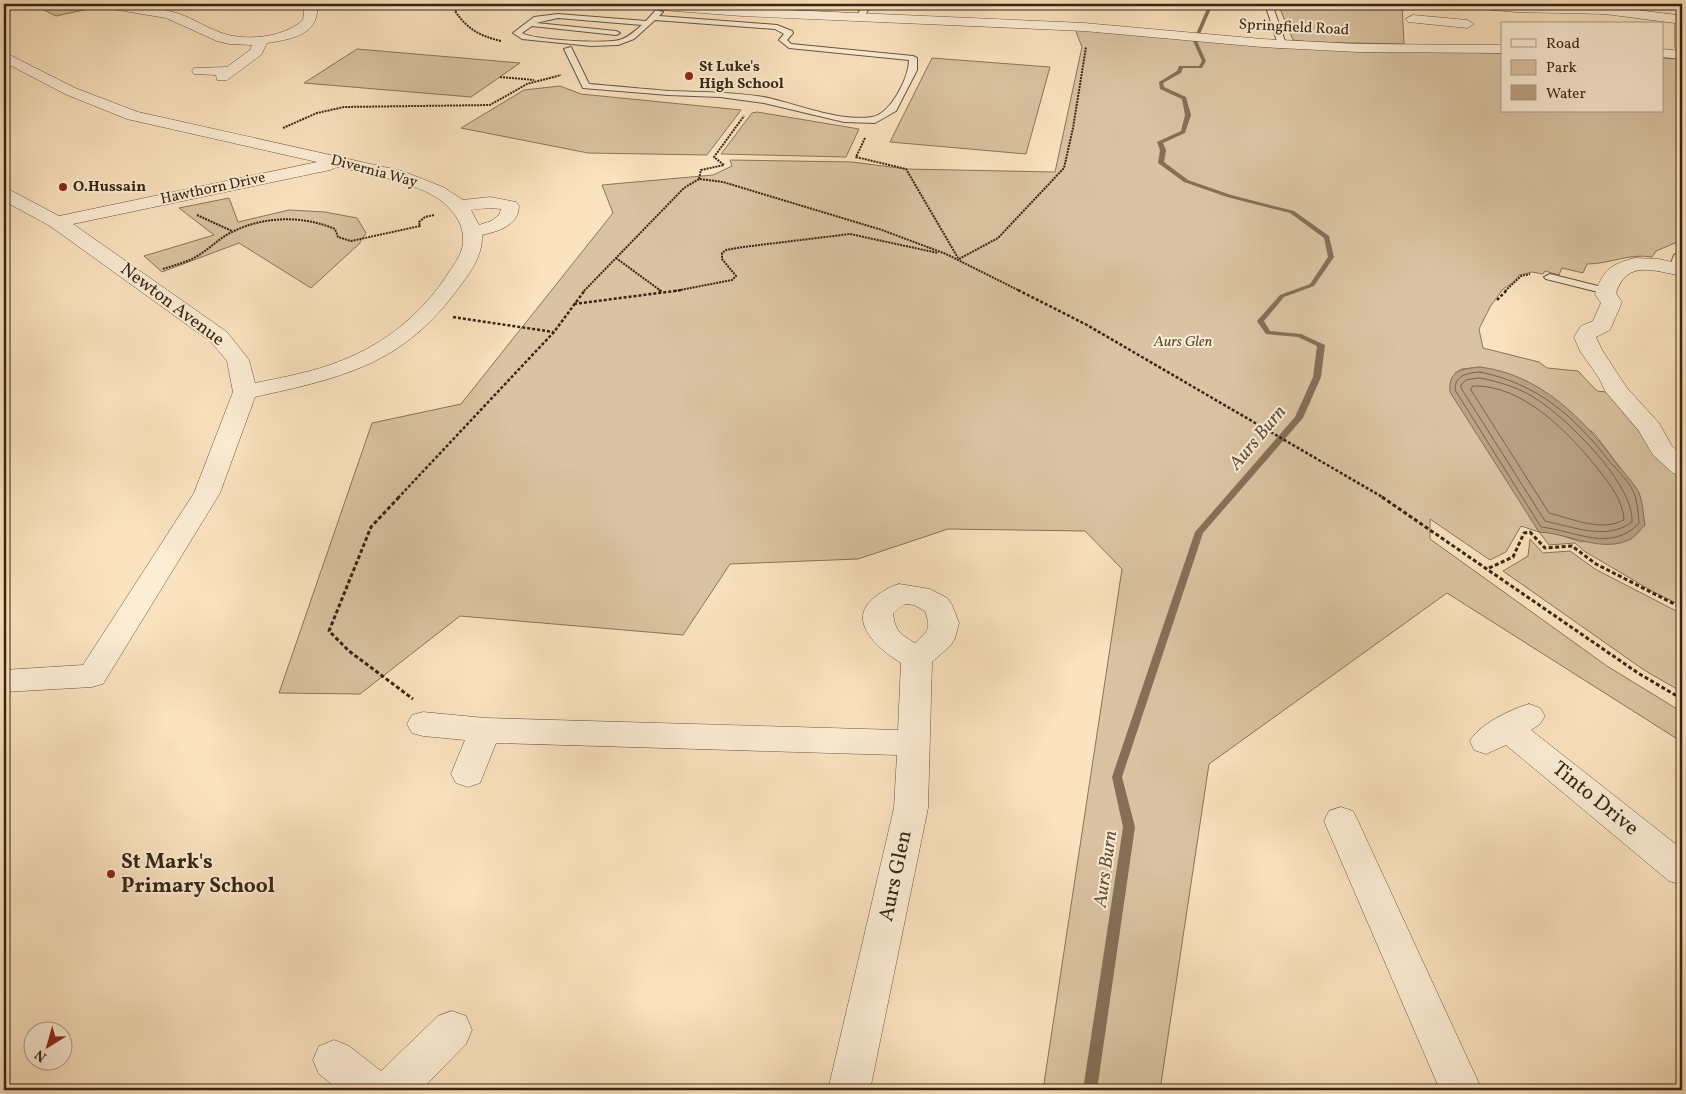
<svg xmlns="http://www.w3.org/2000/svg" width="1686" height="1094" font-family="Vollkorn,serif">
<rect width="100%" height="100%" fill="#fbe3bf"/>
<filter id="stains"><feTurbulence type="fractalNoise" baseFrequency=".004" numOctaves="4"/><feColorMatrix values="0 0 0 0 .2 0 0 0 0 .09 0 0 0 0 .02 0 0 0 .5 -.17"/></filter>
<radialGradient id="worn" r=".72"><stop offset=".6" stop-color="#630" stop-opacity="0"/><stop offset="1" stop-color="#630" stop-opacity=".3"/></radialGradient>
<g fill="#dac3a2" stroke="#89745a" fill-rule="evenodd">
<path d="M71,4H85L97,7L56,16L40,8Z"/>
<path d="M1278,4H1402L1404,44L1306,42L1293,40Z"/>
<path d="M1075,29L1279,48L1502,53V111H1662V58L1682,59V240L1656,251L1652,257C1629,253 1610,264 1587,264L1583,273L1562,268L1559,275L1545,271L1543,274L1532,272L1519,275L1514,282L1503,289L1490,307L1479,329L1483,348L1539,362L1547,368L1578,371L1597,391L1606,392L1647,441L1682,477V606L1652,591L1584,551L1575,543L1549,545L1539,532L1521,526L1506,552L1490,560L1430,519V539L1607,666L1682,712V742L1447,593L1209,764L1160,1090H1043L1122,569L1085,531L948,529L858,559L730,564L683,635L460,616L360,694L279,693L372,423L461,404L613,213L602,185L713,175L732,166L730,160L852,162L906,169L1055,172L1082,47ZM1480,367L1594,433L1639,493L1645,525L1581,542L1554,533L1539,532L1455,373L1462,369Z"/>
<path d="M357,49L520,63L471,97L304,83Z"/>
<path d="M932,58L1050,67L1026,154L890,142Z"/>
<path d="M560,86L581,94L741,110L707,155L588,153L461,128L524,90Z"/>
<path d="M757,112L859,129L846,157L721,154L752,113Z"/>
<path d="M229,198L238,222L289,210L325,212L357,218L366,233L359,244L311,288L239,243L162,272L144,256L214,235L179,208Z"/>
<path d="M1530,539L1543,553L1570,551L1595,569L1682,614V692L1644,670L1503,571L1528,556Z"/>
</g>
<path fill="#b9a285" stroke="#857057" d="M1480,367C1539,374 1583,418 1617,464C1624,473 1633,482 1638,491C1643,500 1643,515 1645,525C1641,529 1636,536 1631,539C1602,554 1568,533 1539,532L1450,392C1448,370 1462,369 1480,367Z"/>
<g fill="none" stroke-linecap="round" stroke-linejoin="round">
<g stroke="#78644c" stroke-width="1">
<path d="M1480,372C1538,384 1574,416 1610,462C1619,472 1631,483 1635,496C1638,505 1638,514 1639,523C1611,553 1576,531 1541,527L1455,390C1455,375 1467,373 1480,372Z"/>
<path d="M1480,378C1501,382 1520,388 1538,400C1568,420 1634,484 1632,522C1606,541 1574,527 1545,521L1461,388V385L1466,380Z"/>
<path d="M1473,386C1523,384 1570,434 1598,469C1610,485 1623,500 1624,520C1600,532 1573,519 1549,513L1471,390Z"/>
</g>
<path fill="#857057" fill-rule="evenodd" d="M1209,4H1213L1197,41L1206,61L1202,68H1183L1181,73L1163,83L1164,87L1186,97L1191,115L1185,133L1163,143L1166,150L1164,162L1188,180L1231,195L1294,211L1329,236L1334,257L1314,286L1284,297L1264,321L1270,331L1301,334L1325,345L1321,377L1303,418L1203,533L1122,777L1135,827L1097,1090H1083L1123,827L1112,777L1195,532L1295,417L1313,377L1317,346L1298,337L1266,334L1257,321L1280,295L1310,284L1328,257L1324,238L1290,213L1227,197L1184,182L1158,163L1160,150L1157,142L1181,131L1185,115L1182,99L1160,89L1159,82L1177,71L1179,66H1199L1202,61L1193,41Z"/>
<defs>
<g id="service">
<path d="M865,4H872L863,18H857L856,16Z"/>
<path d="M1265,4H1272L1286,44L1285,46L1278,44Z"/>
<path d="M656,10L663,12L659,16L777,25L792,31L793,33L787,40L791,44L913,56L917,58V70L896,111L875,123L844,122L764,103L720,97L668,95L583,88L564,49L571,47L589,84C616,86 642,89 669,91C701,92 732,92 764,97C797,104 839,122 872,117C891,114 909,77 909,60L789,48L779,40L784,34L775,29L655,20L634,39L618,45L591,46L522,39L513,33L534,17L558,14L646,21ZM558,18L642,25C635,31 628,38 619,40C604,44 534,40 522,33L532,26L616,35L620,33L616,31L536,23Z"/>
<path d="M1682,251C1683,258 1682,264 1678,270H1670L1669,268L1674,255Z"/>
<path d="M1550,274L1610,289L1612,291L1606,294L1546,279L1544,277Z"/>
</g>
<g id="minor">
<path d="M100,4C124,4 149,5 173,12C189,16 203,26 219,32C243,42 284,38 303,20L305,4H317C320,35 292,39 267,43L261,55L227,80H217L216,75L194,74L192,71L194,68L227,67L250,50L252,45L230,44L217,41L166,18L101,7Z"/>
<path d="M1464,4L1605,6L1677,15L1682,14V51L1677,50L1675,47V23L1605,14L1516,12L1470,8L1465,7Z"/>
<path d="M1413,15L1467,20L1474,24L1467,28L1408,22L1406,19Z"/>
<path d="M4,52L75,88L138,112L402,171L443,187L463,200L490,197L516,202L519,206C518,226 499,231 482,235C483,254 471,272 460,286C403,365 344,377 255,397L220,493L103,684L92,687L4,692V670L83,665L194,493L233,392L227,361L211,342L50,226L4,201V189L10,190L59,216L317,162L127,119L65,94L4,62ZM337,167C368,174 425,183 447,206C455,214 463,224 463,238C464,251 456,262 449,272C424,312 386,343 343,360C314,372 284,377 255,383L249,360L227,332L73,224L330,170ZM490,208L501,209L499,215L491,221L479,225L471,210Z"/>
<path d="M1635,258L1658,259L1682,264V276C1654,271 1627,259 1616,293L1622,302L1610,330L1596,337L1602,350L1627,388L1659,423L1672,446L1682,455V476L1673,473L1653,455L1639,431L1605,391L1599,378L1580,351L1574,337L1581,326L1593,321L1601,303L1595,294C1603,270 1611,264 1635,258Z"/>
<path d="M899,584L930,589L947,598L952,605L959,623L955,638L951,645L932,662L928,808L870,1090H828L894,808L897,755L496,743L480,783L468,787L456,783L451,774L465,740L423,736L412,733L407,724L412,715L423,712L485,718L898,730L901,663C880,650 844,621 875,597C883,591 889,587 899,584ZM905,604L914,605L925,611C931,628 929,631 915,643C900,634 895,631 893,613Z"/>
<path d="M1529,704L1540,708L1545,716L1540,724L1531,730L1682,849V885L1669,881L1506,745L1486,754L1474,750L1470,741C1478,725 1511,709 1529,704Z"/>
<path d="M1341,807L1353,811L1358,821L1482,1090H1440L1324,821L1329,811Z"/>
<path d="M452,1011L466,1016L472,1030L466,1044L421,1090H339L319,1074L313,1060L319,1046L334,1040L349,1046L381,1071L438,1016Z"/>
</g>
<g id="tertiary">
<path d="M628,4H683L742,8L1084,23L1262,39L1358,44L1502,45V53L1358,52L1262,47L1084,31L742,16L634,8L629,7Z"/>
<path d="M1662,49L1682,51V59L1662,57Z"/>
</g>
</defs>
<use href="#service" stroke="#69543e" stroke-width="2"/>
<use href="#minor" stroke="#69543e" stroke-width="1"/>
<use href="#tertiary" stroke="#69543e" stroke-width="1"/>
<g stroke="#382513" stroke-width="2" stroke-dasharray="2 1" stroke-linecap="butt">
<path d="M460,4L455,11C467,29 480,36 501,41"/>
<path d="M500,77L534,80"/>
<path d="M283,128L317,113L344,107L490,105L527,84L561,75"/>
<path d="M865,138L856,157L906,169L958,258"/>
<path d="M699,179L701,170L724,165L714,157L744,116"/>
<path d="M197,215L232,231"/>
<path d="M616,258L661,291"/>
<path d="M959,259L998,238L1064,168L1073,128L1086,47"/>
<path d="M163,269C175,265 188,262 199,255C210,248 219,239 230,233C262,216 302,215 335,229L338,237L351,241L420,226L419,222L425,217L434,215"/>
<path d="M584,291L684,188L699,179L723,182L882,230L946,254L1020,291"/>
<path d="M675,291L732,280L736,276L722,259V253L726,250L743,247L850,234L938,253"/>
<path d="M1505,291L1521,276L1530,274"/>
</g>
<g stroke="#382513" stroke-width="2.5" stroke-dasharray="3 2" stroke-linecap="butt">
<path d="M659,290L663,293"/>
<path d="M1018,290L1087,325L1384,498"/>
<path d="M1497,300L1507,290"/>
<path d="M574,304L682,290"/>
<path d="M453,317L553,332"/>
<path d="M398,498L554,332L585,290"/>
</g>
<g stroke="#382513" stroke-width="3" stroke-dasharray="4 2.5" stroke-linecap="butt">
<path d="M399,497L371,527L329,631L349,651L413,699"/>
<path d="M1382,497L1638,673L1682,699"/>
<path d="M1489,568L1513,557L1524,533L1530,532L1545,548L1572,546L1596,564L1682,608"/>
</g>
<use href="#service" fill="#fcedd5" fill-rule="evenodd"/>
<use href="#minor" fill="#fcedd5" fill-rule="evenodd"/>
<use href="#tertiary" fill="#fcedd5" fill-rule="evenodd"/>
</g>
<g fill="#8f2418" stroke="#fcedd5" stroke-width="2">
<circle cx="689" cy="76" r="5"/>
<circle cx="63" cy="187" r="5"/>
<circle cx="111" cy="874" r="5"/>
</g>
<g text-anchor="middle" dominant-baseline="central" stroke-width="4" stroke-linejoin="round" paint-order="stroke">
<g font-size="15" fill="#382513" stroke="#fcedd5">
<text transform="translate(1294 28) rotate(3)">Springfield Road</text>
<text transform="translate(374 172) rotate(15)">Divernia Way</text>
<text transform="translate(213 189) rotate(-12)">Hawthorn Drive</text>
</g>
<g font-size="15" font-weight="bold" fill="#382513" stroke="#fcedd5" text-anchor="start">
<text x="699" y="67">St Luke's<tspan x="699" dy="17">High School</tspan></text>
<text x="73" y="187">O.Hussain</text>
</g>
<g font-size="15" font-style="italic" fill="#604c37" stroke="#fcedd5">
<text x="1183" y="342">Aurs Glen</text>
</g>
<g font-size="18" fill="#382513" stroke="#fcedd5">
<text transform="translate(172 305) rotate(37)">Newton Avenue</text>
</g>
<g font-size="19" font-style="italic" fill="#65513b" stroke="#fcedd5">
<text transform="translate(1258 438) rotate(-50)">Aurs Burn</text>
<text transform="translate(1106 869) rotate(-82)">Aurs Burn</text>
</g>
<g font-size="21" fill="#382513" stroke="#fcedd5">
<text transform="translate(1595 799) rotate(39)">Tinto Drive</text>
<text transform="translate(896 876) rotate(-78)">Aurs Glen</text>
</g>
<g font-size="21" font-weight="bold" fill="#382513" stroke="#fcedd5" text-anchor="start">
<text x="121" y="862">St Mark's<tspan x="121" dy="24">Primary School</tspan></text>
</g>
</g>
<rect width="1686" height="1094" fill="none" stroke="#fbe3bf" stroke-width="20"/>
<rect x="5" y="5" width="1676" height="1084" fill="none" stroke="#382513" stroke-width="2.5"/>
<rect x="10" y="10" width="1666" height="1074" fill="none" stroke="#382513"/>
<rect x="1501" y="22" width="162" height="90" fill="#fcedd5" stroke="#ae9d87"/>
<rect x="1511" y="39" width="25" height="8" fill="#fcedd5" stroke="#ae9d87"/>
<text x="1546" y="48" font-size="15" fill="#382513">Road</text>
<rect x="1511" y="60" width="25" height="15" fill="#dac3a2" stroke="#ae9d87"/>
<text x="1546" y="72" font-size="15" fill="#382513">Park</text>
<rect x="1511" y="85" width="25" height="15" fill="#b9a285" stroke="#ae9d87"/>
<text x="1546" y="98" font-size="15" fill="#382513">Water</text>
<g transform="translate(48 1046) rotate(217)"><circle r="24" fill="#fcedd5" stroke="#ae9d87"/>
<path d="M0-4L9 19L0 12L-9 19Z" fill="#8f2418"/>
<text y="-8" font-size="14" font-weight="bold" text-anchor="middle" fill="#382513">N</text>
</g>
<rect width="100%" height="100%" filter="url(#stains)"/>
<rect width="100%" height="100%" fill="url(#worn)"/>
</svg>
